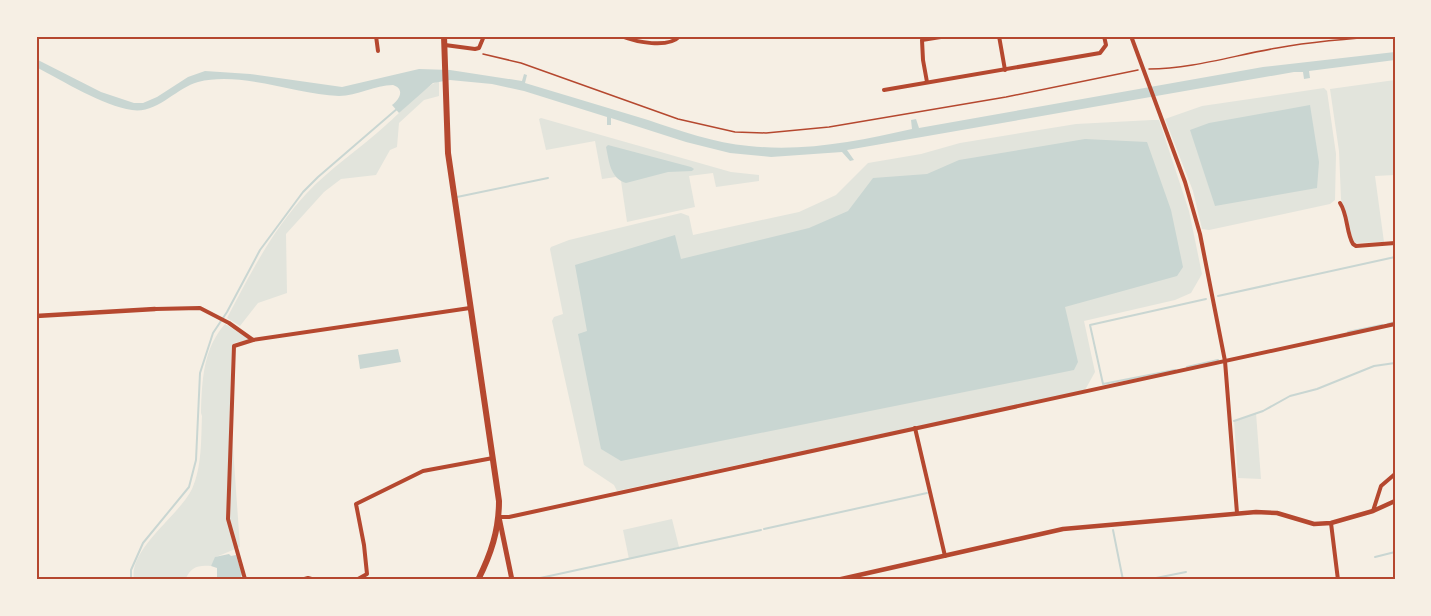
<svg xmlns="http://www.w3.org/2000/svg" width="1431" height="616" font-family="'Open Sans',sans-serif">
<rect width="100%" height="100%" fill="#f6efe4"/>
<g fill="#e2e4dc">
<path d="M1395,80V175L1375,176L1384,242L1354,243L1341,199L1339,151L1330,89Z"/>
<path d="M439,81V96L424,100L399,123L397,147L390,150L376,175L341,179L324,192L286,234L287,293L258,303L240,326L227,318C250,274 272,231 306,194C330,168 360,149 386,125C400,113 423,87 439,81Z"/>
<path d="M1324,88L1327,91L1336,154L1335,200L1330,204L1209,230L1202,229L1193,191L1165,119L1202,106Z"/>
<path d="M541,118L731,172L759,175V181L716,187L713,173L689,176L695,207L627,222L621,181L616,177L602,179L595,141L546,150L539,119Z"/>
<path d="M1152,120H1159L1189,211L1202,274L1191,293L1175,300L1084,321L1095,372L1085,390L617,491L614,485L584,465L552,321L554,317L563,314L550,249L551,247L569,240L681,213L689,216L693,235L799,212L836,195L868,163L921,154L960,143L1076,124Z"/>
<path d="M225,324L248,338V340L234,343L232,348L229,431L232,433L240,547L216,557L211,566C197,565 191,567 185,580H134C128,549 179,516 192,489C202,467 201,439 202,416L201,413C202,380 203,349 225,324Z"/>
<path d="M1256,413L1261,479L1238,478L1234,421Z"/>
<path d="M672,519L679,547L629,559L623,530Z"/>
</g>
<g fill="#c9d6d2">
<path d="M1395,52V60L1309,71L1310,78L1304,79L1303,72H1294L847,150L854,160L850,161L842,152L771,157L730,153L686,142L611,118V125H607V117L524,91L492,84L450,80L433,83L399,113L392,105C400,99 405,89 393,85C375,85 357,96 339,96C295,94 241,71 198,82C176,88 157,114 132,110C103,106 63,81 36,67V59L101,92L134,103H143L157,97L188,77L205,71L250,74L342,87L419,69L450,70L522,81L524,74L527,75L525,83C566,95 607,108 648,120C681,131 714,143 749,146C804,152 859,141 912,129L911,120L916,119L919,128L1263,67Z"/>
<path d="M1310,105L1319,162L1317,188L1215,206L1190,130L1209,123Z"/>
<path d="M1085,139L1147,142L1171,210L1183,267L1177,276L1065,307L1078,362L1074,370L621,461L601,449L578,334L587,331L575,265L675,235L681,259L809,228L848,211L873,178L927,174L959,160Z"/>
<path d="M608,145L691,167L694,169L692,171L668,172L626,183C610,178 609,161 606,147Z"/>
<path d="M398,349L401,362L360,369L358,355Z"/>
<path d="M229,554L231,556L236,555L242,574L241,577L217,580V568L211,566L215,557Z"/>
</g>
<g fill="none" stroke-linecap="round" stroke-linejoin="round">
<g stroke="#c9d6d2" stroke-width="2">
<path d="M457,197L548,178"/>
<path d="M1218,296L1395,257"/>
<path d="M1388,324L1395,322"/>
<path d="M1348,332L1382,325"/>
<path d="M1187,367L1218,360"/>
<path d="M1175,370L1103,384L1090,325L1206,299"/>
<path d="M1234,421L1263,411L1290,396L1317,389L1374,366L1395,363"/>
<path d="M764,529L927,493"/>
<path d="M1113,530L1123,580"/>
<path d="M1375,557L1395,552"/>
<path d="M131,580V570L143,543L189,487L196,460L200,373L213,333L227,312L260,250L303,192L318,177L398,108"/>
<path d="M531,580L761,530"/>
<path d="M1146,580L1186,572"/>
</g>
<g stroke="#b5482f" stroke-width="1.5">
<path d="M483,54L521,63L678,119L735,132L766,133L829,127L1006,97L1138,70"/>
<path d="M1149,69C1192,69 1235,55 1277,48C1315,41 1354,38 1393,36"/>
</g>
<g stroke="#b5482f" stroke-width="4">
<path d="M376,36L378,51"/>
<path d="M621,36C636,42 668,49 680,36"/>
<path d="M999,36L1005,70"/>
<path d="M1131,36L1185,182L1200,234L1225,361L1237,513"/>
<path d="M445,45L475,49L479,48L484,36"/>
<path d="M927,82L923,60L922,40L947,36"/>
<path d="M884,90L1100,53L1106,45L1104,36"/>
<path d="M1340,203C1348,215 1346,232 1353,244L1356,246L1395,243"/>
<path d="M155,309L200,308L229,323L253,340L470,308"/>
<path d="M915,428L945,556"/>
<path d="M1373,511L1381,486L1395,474"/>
<path d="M499,517H509L1395,324"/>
<path d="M1331,523L1338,580"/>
<path d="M252,580L245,579L228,519L234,346L253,340"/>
<path d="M301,580L308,578L315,580"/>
<path d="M348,580L358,579L367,574L364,545L356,504L423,471L493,458"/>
</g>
<g stroke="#b5482f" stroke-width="4.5">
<path d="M36,316L155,309"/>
<path d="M837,580L1063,529L1256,512L1277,513L1314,524L1331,523L1373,511L1395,501"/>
</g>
<path stroke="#b5482f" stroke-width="5" d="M499,517L512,580"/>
<path stroke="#b5482f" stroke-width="6" d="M444,36L448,153L499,501C499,530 491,554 478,580"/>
</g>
<rect width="1431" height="616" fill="none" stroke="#f6efe4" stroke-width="75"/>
<rect x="38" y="38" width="1356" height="540" fill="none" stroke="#b5482f" stroke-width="2"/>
</svg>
